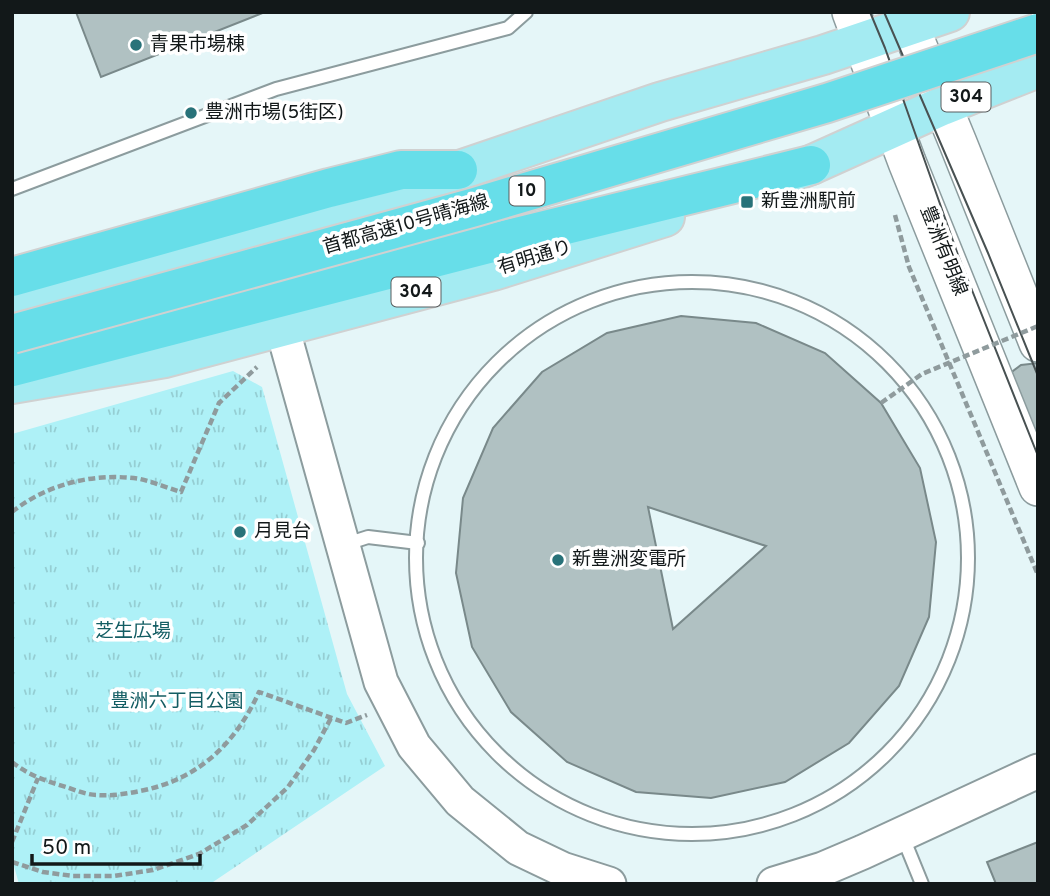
<svg xmlns="http://www.w3.org/2000/svg" width="1050" height="896" font-family="Overpass,'Noto Sans JP',sans-serif">
<defs>
<pattern id="grass-tufts" width="24" height="20" patternUnits="userSpaceOnUse" patternTransform="scale(1.75)"><rect width="24" height="20" fill="#aef1f7"/><path d="M3 7l-1-3M5 7V3M7 7l1-3M15 17l-1-3M17 17v-4M19 17l1-3" fill="none" stroke="#95ced3"/></pattern>
</defs>
<rect width="100%" height="100%" fill="#e5f6f8"/>
<path fill="url(#grass-tufts)" d="M233,371L262,387L347,694L385,766L210,884H19L12,859V434Z"/>
<g fill="#b0c1c2" stroke="#79898a" stroke-width="2" fill-rule="evenodd">
<path d="M76,12H265L101,77Z"/>
<path d="M681,316L756,323L825,353L881,403L920,468L936,542L929,617L899,686L849,743L785,782L711,798L636,792L567,762L511,712L472,647L456,573L463,498L493,428L542,372L607,333ZM648,507L766,546L673,629Z"/>
<path d="M1038,363V486L1009,374L1021,365Z"/>
<path d="M1038,842V884H996L987,862Z"/>
</g>
<g fill="none" stroke-linecap="round" stroke-linejoin="round">
<defs>
<g id="service">
<path d="M12,189L276,89L508,28L526,12"/>
<circle cx="692" cy="558" r="276"/>
<path d="M343,545L368,537L418,543"/>
<path d="M902,835L922,884"/>
</g>
<g id="tertiary">
<path d="M282,327L381,682L414,746L460,801L518,848L562,869L609,884"/>
<path d="M774,884L823,869L863,852L1038,771"/>
</g>
<g id="secondary">
<path d="M851,12L907,162L1038,487"/>
<path d="M904,12L958,143L1038,343"/>
</g>
<g id="primary">
<path d="M778,177L811,165L942,106L1038,68"/>
<path d="M12,297L407,188L660,102L823,55L950,12"/>
<path d="M12,384L165,358L493,271L665,217"/>
</g>
<g id="motorway">
<path d="M12,277L329,188L401,170H458"/>
<path d="M12,367L488,244L811,165"/>
</g>
</defs>
<use href="#service" stroke="#8c9c9e" stroke-width="16"/>
<use href="#tertiary" stroke="#8c9c9e" stroke-width="37"/>
<use href="#secondary" stroke="#8c9c9e" stroke-width="40"/>
<use href="#primary" stroke="#d0d1d1" stroke-width="42"/>
<use href="#motorway" stroke="#d0d1d1" stroke-width="42"/>
<g stroke="#8f9b9d" stroke-width="4.5" stroke-dasharray="7 3.5" stroke-linecap="butt">
<path d="M895,215L909,267L1038,575"/>
<path d="M12,512C47,484 95,472 140,479C153,482 168,488 181,492L219,403L257,367"/>
<path d="M12,762C28,775 46,781 66,787C75,790 87,795 97,795C111,796 126,794 140,791C197,780 235,745 259,692L346,723L367,715"/>
<path d="M12,842L38,778"/>
<path d="M12,862L43,872L73,876H114L153,870L199,854L247,825L288,787L314,750L331,718"/>
</g>
<use href="#service" stroke="#fff" stroke-width="12"/>
<use href="#tertiary" stroke="#fff" stroke-width="33"/>
<use href="#secondary" stroke="#fff" stroke-width="37"/>
<use href="#primary" stroke="#a4ebf2" stroke-width="38"/>
<use href="#motorway" stroke="#67dee9" stroke-width="38"/>
<g stroke="#485152" stroke-width="2">
<path d="M870,12L885,48L958,255L1038,456"/>
<path d="M884,12L988,253L1038,376"/>
</g>
<defs>
<path id="motorway-bridge" d="M12,334L475,207L827,103L1038,33"/>
</defs>
<use href="#motorway-bridge" stroke="#d0d1d1" stroke-width="42" stroke-linecap="butt"/>
<path stroke="#8f9b9d" stroke-width="4.5" stroke-dasharray="7 3.5" stroke-linecap="butt" d="M881,403L922,374L1038,326"/>
<use href="#motorway-bridge" stroke="#67dee9" stroke-width="38"/>
</g>
<g fill="#287279" stroke="#fff" stroke-width="2.5">
<circle cx="136" cy="45" r="7"/>
<circle cx="191" cy="113" r="7"/>
<rect x="740" y="195" width="14" height="14" rx="3.5"/>
<circle cx="240" cy="532" r="7"/>
<circle cx="558" cy="560" r="7"/>
</g>
<g text-anchor="middle" dominant-baseline="central" stroke-width="7" stroke-linejoin="round" paint-order="stroke">
<g fill="#fff" stroke="#595d5e" stroke-width="2">
<rect x="941.5" y="82.5" width="49" height="29" rx="5"/>
<rect x="509.5" y="176.5" width="35" height="29" rx="5"/>
<rect x="391.5" y="277.5" width="49" height="29" rx="5"/>
</g>
<g font-size="18" font-weight="bold" fill="#121819">
<text x="966" y="97">304</text>
<text x="527" y="191">10</text>
<text x="416" y="292">304</text>
</g>
<g font-size="19" fill="#121819" stroke="#fff" text-anchor="start">
<text x="150" y="45">青果市場棟</text>
<text x="205" y="113">豊洲市場(5街区)</text>
<text x="761" y="202">新豊洲駅前</text>
<text x="254" y="532">月見台</text>
<text x="572" y="560">新豊洲変電所</text>
</g>
<g font-size="19" fill="#121819" stroke="#fff">
<text transform="translate(406 225) rotate(-16)">首都高速10号晴海線</text>
<text transform="translate(943 251) rotate(68)">豊洲有明線</text>
<text transform="translate(535 258) rotate(-17)">有明通り</text>
</g>
<g font-size="19" fill="#135d63" stroke="#fff">
<text x="133" y="632">芝生広場</text>
<text x="177" y="702">豊洲六丁目公園</text>
</g>
</g>
<rect width="1050" height="896" fill="none" stroke="#121819" stroke-width="28"/>
<path d="M32 854v10h168v-10" fill="none" stroke="#121819" stroke-width="3.5"/>
<text x="42" y="854" font-size="21" fill="#121819" stroke="#ffffff" stroke-width="5" paint-order="stroke">50 m</text>
</svg>
